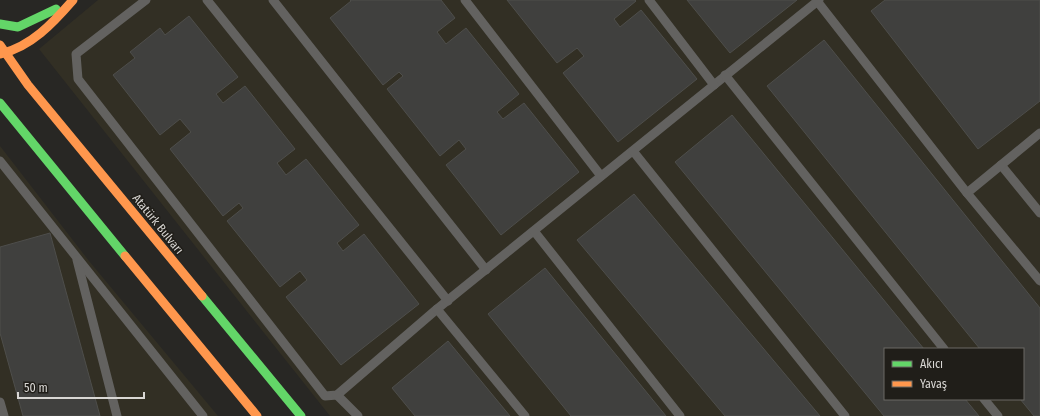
<svg xmlns="http://www.w3.org/2000/svg" width="1040" height="416" font-family="'Fira Sans Condensed',sans-serif">
<rect width="100%" height="100%" fill="#282724"/>
<g fill="#322f24" fill-rule="evenodd">
<path d="M98,0H1040V416H330L39,49ZM885,349H1023V399H885Z"/>
<path d="M0,146L89,261L218,416H0Z"/>
</g>
<g fill="#40403e" stroke="#4e4e4b">
<path d="M350,0H441L455,18L437,32L446,44L466,28L519,94L497,112L503,119L524,103L579,172L501,235L446,165L466,149L459,140L440,156L387,89L403,76L399,72L383,85L330,18L351,1Z"/>
<path d="M507,0H635L636,1L614,19L620,27L641,10L697,79L618,142L563,73L584,56L577,48L557,63Z"/>
<path d="M687,0H797L730,53Z"/>
<path d="M885,0H1040V101L978,149L871,11Z"/>
<path d="M189,16L238,77L216,94L223,103L245,86L295,149L277,163L286,175L306,159L359,225L337,243L343,251L364,234L419,304L341,365L286,297L307,280L300,271L280,287L227,221L243,208L239,203L223,216L170,149L191,132L180,119L160,135L113,75L135,58L130,52L160,28L165,35Z"/>
<path d="M824,40L1040,308V416H1034L1020,399H1023V349H980L767,86Z"/>
<path d="M732,115L924,349H885V399H965L979,416H884L675,162Z"/>
<path d="M634,194L820,416H725L577,240Z"/>
<path d="M50,233L100,416H23L0,333V247Z"/>
<path d="M545,268L666,416H571L488,314Z"/>
<path d="M448,341L510,416H415L392,388Z"/>
</g>
<g fill="none" stroke-linecap="round" stroke-linejoin="round">
<g stroke="#636260" stroke-width="9">
<path d="M146,0L76,54L78,79L325,396L337,395L437,309L819,0"/>
<path d="M207,0L448,301"/>
<path d="M273,0L486,270"/>
<path d="M465,0L601,176"/>
<path d="M649,0L714,85"/>
<path d="M817,1L967,193L1040,281"/>
<path d="M725,75L944,349"/>
<path d="M633,151L845,416"/>
<path d="M0,161L203,416"/>
<path d="M1001,165L1040,213"/>
<path d="M967,193L1040,133"/>
<path d="M534,231L680,416"/>
<path d="M77,260L117,416"/>
<path d="M437,309L525,416"/>
<path d="M337,395L358,416"/>
<path d="M984,399L998,416"/>
<path d="M0,402L4,416"/>
</g>
<g stroke="#63d668" stroke-width="9">
<path d="M0,24L18,27L56,9"/>
<path d="M0,103L125,256"/>
<path d="M202,296L301,416"/>
</g>
<g stroke="#ff974d" stroke-width="9">
<path d="M0,45L28,85L202,296"/>
<path d="M0,54C31,47 53,23 73,0"/>
<path d="M125,256L257,416"/>
</g>
</g>
<g text-anchor="middle" dominant-baseline="central" stroke-width="3" stroke-linejoin="round" paint-order="stroke">
<g font-size="12" fill="#d9d7d4" stroke="#201e19">
<text transform="translate(158 224) rotate(51)">Atatürk Bulvarı</text>
</g>
</g>
<rect x="884" y="348" width="140" height="52" fill="#201e19" stroke="#6a6864"/>
<rect x="892" y="361" width="20" height="6" fill="#63d668" stroke="#6a6864"/>
<text x="920" y="368" font-size="12" fill="#d9d7d4">Akıcı</text>
<rect x="892" y="381" width="20" height="6" fill="#ff974d" stroke="#6a6864"/>
<text x="920" y="388" font-size="12" fill="#d9d7d4">Yavaş</text>
<path d="M18 392v6h126v-6" fill="none" stroke="#d9d7d4" stroke-width="2"/>
<text x="24" y="392" font-size="12" fill="#d9d7d4" stroke="#201e19" stroke-width="3" paint-order="stroke">50 m</text>
</svg>
